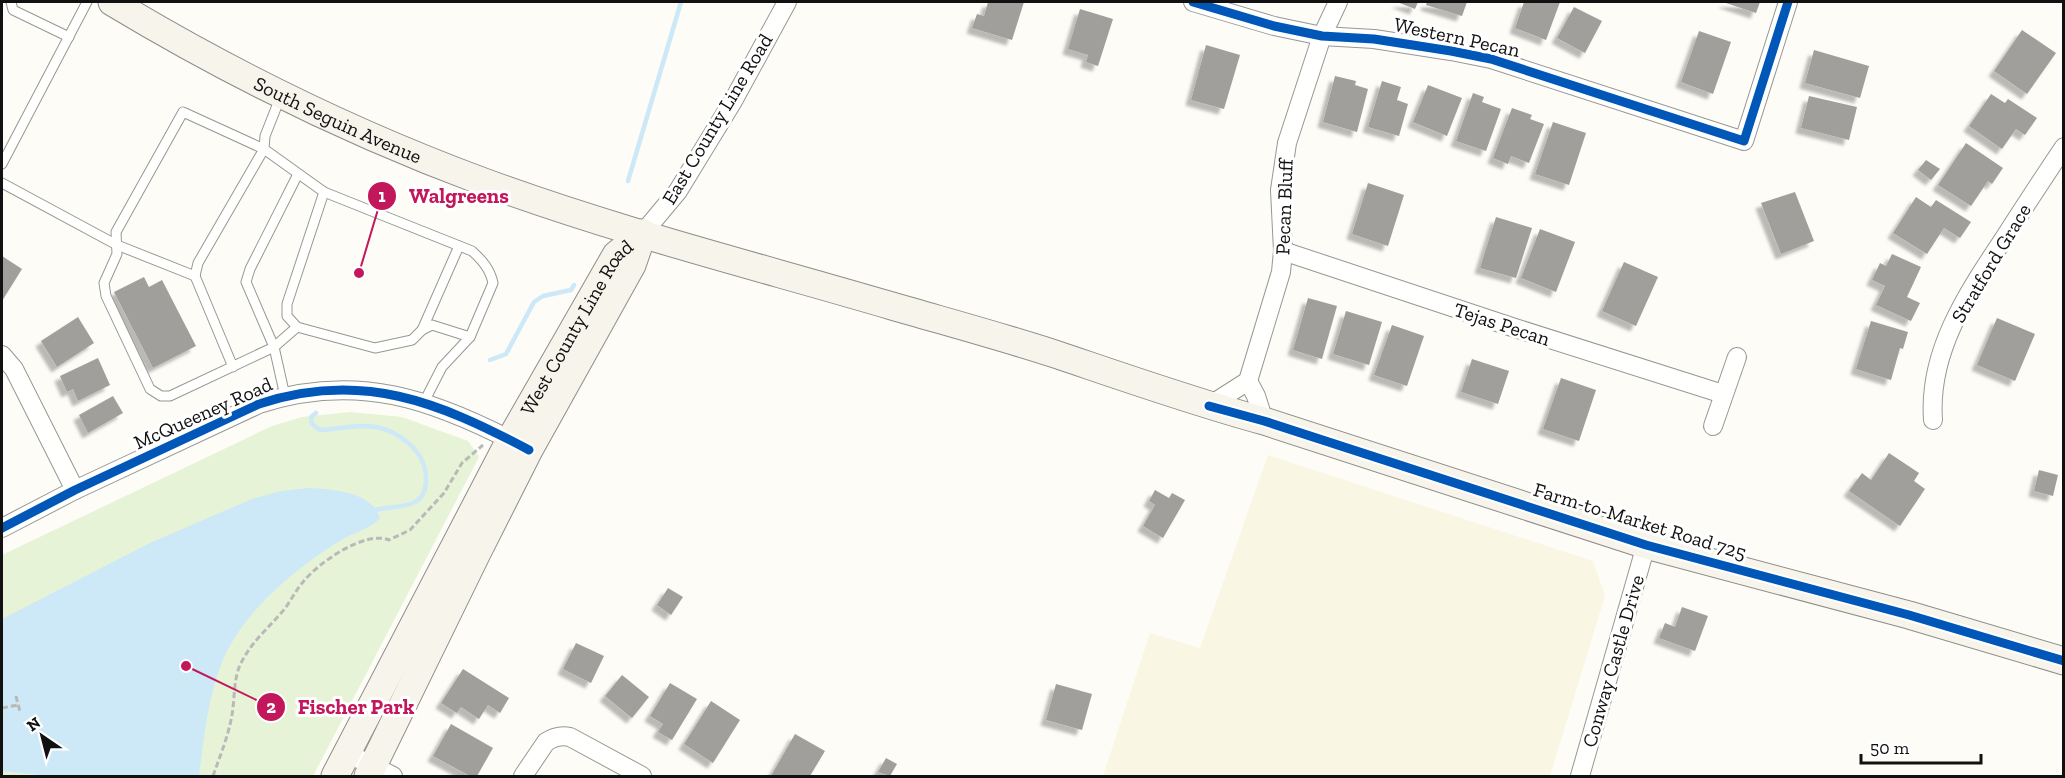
<svg xmlns="http://www.w3.org/2000/svg" width="2065" height="778" font-family="'Zilla Slab',serif">
<defs>
<filter id="shadow"><feDropShadow dx="-5.5" dy="5.5" stdDeviation="1.5" flood-color="#0004"/></filter>
</defs>
<rect width="100%" height="100%" fill="#fdfcf7"/>
<path fill="#f9f7e4" d="M1268,455L1593,561L1605,596L1550,776H1103L1150,633L1200,648Z"/>
<path fill="#e7f3d7" d="M350,412L402,417L468,441L479,457L313,776H2V555L272,426L302,417Z"/>
<path fill="#cde8f7" d="M309,488C331,489 373,492 380,518C370,529 358,531 345,538C334,544 324,551 314,558C280,583 247,613 227,651C209,687 204,737 199,776H49L2,771V619L150,543L252,499L281,491Z"/>
<g fill="none" stroke-linecap="round" stroke-linejoin="round">
<g stroke="#cde8f7" stroke-width="4.5">
<path d="M628,181L681,2"/>
<path d="M490,360L506,354L534,302L543,296L571,290L574,285"/>
<path d="M316,413L311,417L312,424L320,430C335,429 351,426 366,426C395,427 427,450 426,480C426,490 422,499 413,503C400,508 385,507 372,511"/>
</g>
</g>
<g fill="#a19f9c" filter="url(#shadow)">
<path d="M988,2H1024L1012,40L972,28L977,14L984,16Z"/>
<path d="M1397,2H1418L1415,9Z"/>
<path d="M1427,2H1467L1462,16L1426,5Z"/>
<path d="M1524,2H1560L1546,40L1515,28Z"/>
<path d="M1723,2H1760L1756,13Z"/>
<path d="M1574,7L1602,21L1585,53L1557,38Z"/>
<path d="M1080,9L1113,19L1098,66L1086,62L1088,55L1068,49Z"/>
<path d="M2022,30L2056,53L2027,94L1994,71Z"/>
<path d="M1699,31L1731,42L1713,94L1681,82Z"/>
<path d="M1206,45L1240,55L1224,109L1191,100Z"/>
<path d="M1814,50L1869,66L1860,98L1805,83Z"/>
<path d="M1335,76L1356,81L1355,85L1368,89L1357,132L1323,122Z"/>
<path d="M1382,81L1401,87L1397,100L1408,104L1399,136L1368,127Z"/>
<path d="M1428,85L1462,98L1447,136L1413,122Z"/>
<path d="M1473,93L1484,97L1482,102L1501,109L1486,151L1456,141Z"/>
<path d="M1991,94L2005,103L2008,99L2037,118L2025,135L2016,129L2002,149L1969,126Z"/>
<path d="M1809,96L1857,107L1849,140L1801,128Z"/>
<path d="M1512,108L1532,115L1530,119L1544,124L1529,163L1511,156L1508,164L1493,158Z"/>
<path d="M1553,122L1586,133L1569,185L1535,174Z"/>
<path d="M1966,143L2003,168L1992,184L1988,181L1971,206L1938,185Z"/>
<path d="M1926,160L1940,169L1931,180L1918,170Z"/>
<path d="M1368,183L1404,195L1388,246L1352,234Z"/>
<path d="M1795,192L1814,241L1781,254L1761,203Z"/>
<path d="M1916,197L1931,207L1936,200L1971,222L1960,238L1944,228L1927,254L1893,233Z"/>
<path d="M1496,217L1532,228L1516,278L1480,268Z"/>
<path d="M1540,229L1575,242L1556,292L1521,278Z"/>
<path d="M1892,254L1921,267L1907,297L1920,303L1911,321L1876,305L1885,286L1872,280L1880,263L1886,266Z"/>
<path d="M2,256L22,269L2,301Z"/>
<path d="M1624,262L1658,277L1636,326L1602,311Z"/>
<path d="M144,277L149,287L162,280L196,346L153,368L114,292Z"/>
<path d="M1308,298L1337,306L1322,359L1293,350Z"/>
<path d="M1346,311L1382,322L1369,365L1333,354Z"/>
<path d="M78,317L94,343L57,367L41,341Z"/>
<path d="M1997,318L2035,334L2015,381L1977,365Z"/>
<path d="M1871,321L1908,332L1903,349L1900,348L1891,380L1856,369Z"/>
<path d="M1392,325L1424,336L1407,386L1374,375Z"/>
<path d="M98,358L110,385L78,401L73,389L67,392L60,376Z"/>
<path d="M1472,359L1509,371L1498,404L1461,392Z"/>
<path d="M1561,378L1596,390L1579,441L1543,429Z"/>
<path d="M113,396L123,413L88,433L79,415Z"/>
<path d="M1889,453L1919,473L1914,481L1925,489L1900,526L1849,491L1862,473L1871,480Z"/>
<path d="M2039,470L2058,475L2053,496L2034,491Z"/>
<path d="M1155,490L1169,498L1172,493L1185,500L1163,538L1143,526L1155,505L1149,501Z"/>
<path d="M668,588L683,597L671,615L657,605Z"/>
<path d="M1682,607L1708,616L1695,651L1659,638L1665,623L1675,627Z"/>
<path d="M576,643L604,656L591,683L563,669Z"/>
<path d="M463,669L509,698L500,713L488,705L479,719L461,707L457,713L441,703Z"/>
<path d="M622,675L649,697L632,718L605,696Z"/>
<path d="M670,683L697,699L672,740L658,732L663,724L650,716Z"/>
<path d="M1056,684L1092,694L1082,730L1046,720Z"/>
<path d="M711,701L740,720L713,763L684,744Z"/>
<path d="M451,724L493,748L477,776H470L433,756Z"/>
<path d="M795,734L825,751L810,776H771Z"/>
<path d="M886,758L897,764L890,776L878,772Z"/>
</g>
<g fill="none" stroke-linecap="round" stroke-linejoin="round">
<defs>
<g id="lane">
<path d="M11,2L13,10L69,37"/>
<path d="M280,98L265,136L264,149L324,192L472,251C482,260 490,269 493,283L470,337L442,367L424,402"/>
<path d="M2,164L87,2"/>
<path d="M2,183L117,245L195,276"/>
<path d="M324,192L287,304V316L297,327L375,348L412,340L422,330L432,325L470,337"/>
<path d="M422,330L459,246"/>
<path d="M233,367L195,276L198,263L264,149L183,112L116,232L117,254L104,283L106,296L150,389L161,396H170L274,347L297,327"/>
<path d="M285,396L274,347L246,282L250,269L298,174"/>
</g>
<g id="street">
<path d="M1193,2L1274,26L1322,36L1374,39L1451,51L1491,59L1744,141L1788,2"/>
<path d="M643,233L678,191L733,101L787,2"/>
<path d="M1283,251L1515,328L1723,394"/>
<path d="M2,355L14,369L75,490"/>
<path d="M1248,381L1256,396L1264,421"/>
<path d="M1209,406L1248,381L1281,272L1283,251L1280,190L1287,143L1322,36L1338,2"/>
<path d="M1933,420C1928,352 1967,294 2003,240C2023,209 2043,178 2064,147"/>
<path d="M1713,426L1737,357"/>
<path d="M2,528L75,490L259,404C356,372 433,399 520,445"/>
<path d="M347,753L393,776"/>
<path d="M523,776L546,742C554,737 561,735 570,737L642,776"/>
<path d="M1580,776L1646,545"/>
</g>
<g id="secondary">
<path id="s1" d="M112,2C230,73 354,134 484,182C617,231 756,266 892,306C947,322 1003,337 1058,355C1126,378 1194,402 1264,421L1646,545L1909,615L2064,661"/>
<path id="s2" d="M335,776L510,440L616,255L643,233"/>
<path d="M368,776L477,553L529,450L632,265L643,233"/>
</g>
</defs>
<use href="#lane" stroke="#979795" stroke-width="11"/>
<use href="#street" stroke="#979795" stroke-width="20"/>
<use href="#secondary" stroke="#8e8d8b" stroke-width="29"/>
<g stroke="#b9b9b8" stroke-width="3" stroke-dasharray="6 3" stroke-linecap="butt">
<path d="M16,696L20,712"/>
<path d="M2,708L18,705"/>
<path d="M213,776C220,756 228,737 232,715C235,698 233,677 242,661C252,642 268,628 282,612C290,603 295,591 303,582C318,563 365,530 389,540L410,530L444,493L462,463L483,445"/>
</g>
<use href="#lane" stroke="#fffffe" stroke-width="9"/>
<use href="#street" stroke="#fffffe" stroke-width="18"/>
<use href="#secondary" stroke="#f6f4eb" stroke-width="27"/>
<defs>
<g id="cycleway">
<path d="M1193,2L1274,26L1322,36L1374,39L1451,51L1491,59L1744,141L1788,2"/>
<path d="M1209,406L1264,421L1646,545L1909,615L2064,661"/>
<path d="M2,528L75,490L259,404C361,370 439,402 529,450"/>
</g>
</defs>
<use href="#cycleway" stroke="#fff" stroke-width="13"/>
<use href="#cycleway" stroke="#0057b8" stroke-width="9"/>
</g>
<g text-anchor="middle" dominant-baseline="central" stroke-width="6" stroke-linejoin="round" paint-order="stroke">
<g font-size="20" fill="#111" stroke="#fff">
<text transform="translate(1457 37) rotate(12)">Western Pecan</text>
<text stroke="none"><textPath href="#s1" startOffset="255">South Seguin Avenue</textPath></text>
<text transform="translate(717 119) rotate(-59)">East County Line Road</text>
<text transform="translate(1284 207) rotate(-88)">Pecan Bluff</text>
<text transform="translate(1991 263) rotate(-59)">Stratford Grace</text>
<text transform="translate(1502 324) rotate(18)">Tejas Pecan</text>
<text stroke="none"><textPath href="#s2" startOffset="510">West County Line Road</textPath></text>
<text transform="translate(203 413) rotate(-24)">McQueeney Road</text>
<text transform="translate(1640 521) rotate(17)">Farm-to-Market Road 725</text>
<text transform="translate(1613 661) rotate(-74)">Conway Castle Drive</text>
</g>
</g>
<path fill="none" stroke="#c2185b" stroke-width="2" d="M359 273L382 196M186 666L271 707"/>
<g fill="#c2185b" stroke="#fff" stroke-width="2">
<circle cx="359" cy="273" r="6"/>
<circle cx="186" cy="666" r="6"/>
<circle cx="382" cy="196" r="15"/>
<circle cx="271" cy="707" r="15"/>
</g>
<g font-size="18" text-anchor="middle" font-weight="bold" fill="#fff">
<text x="382" y="202">1</text>
<text x="271" y="713">2</text>
</g>
<g font-size="21" text-anchor="middle" font-weight="bold" fill="#c2185b" stroke="#fff" stroke-width="6" stroke-linejoin="round" paint-order="stroke">
<text x="459" y="203">Walgreens</text>
<text x="356" y="714">Fischer Park</text>
</g>
<rect width="2065" height="778" fill="none" stroke="#111111" stroke-width="6"/>
<g transform="translate(42 736) rotate(325)" stroke="#ffffff" stroke-width="4.5" paint-order="stroke">
<path d="M0-4.5L10 22L0 15L-10 22Z" fill="#111111"/>
<text y="-9" font-size="16" font-weight="bold" text-anchor="middle" fill="#111111">N</text>
</g>
<path d="M1861 754v9h120v-9" fill="none" stroke="#111111" stroke-width="3"/>
<text x="1870" y="754" font-size="18" fill="#111111" stroke="#ffffff" stroke-width="4.5" paint-order="stroke">50 m</text>
</svg>
